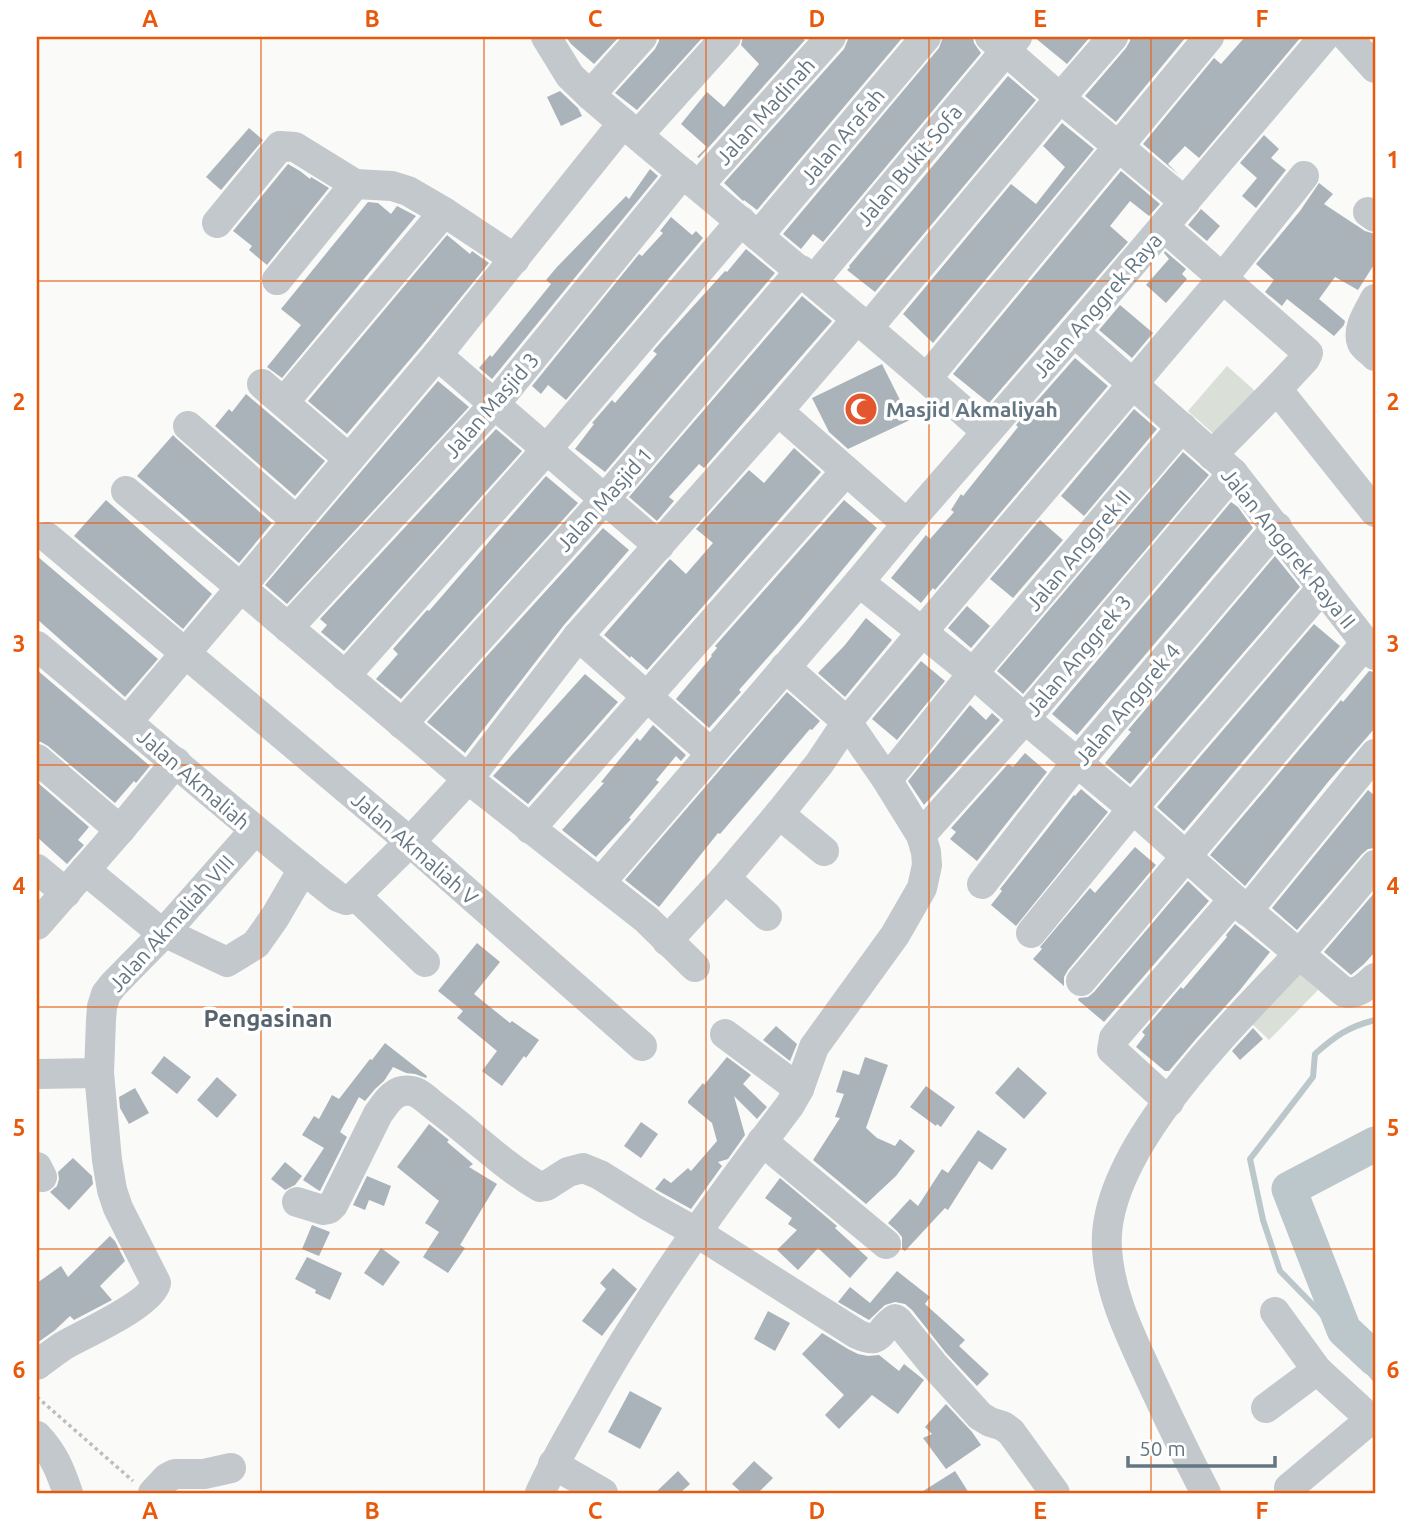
<svg xmlns="http://www.w3.org/2000/svg" width="1412" height="1530" font-family="Ubuntu,sans-serif">
<rect width="100%" height="100%" fill="#fafaf8"/>
<g fill="#dadfd7">
<path d="M1227,366L1255,391L1215,435L1188,411Z"/>
<path d="M1297,970L1318,990L1269,1040L1249,1021Z"/>
</g>
<g fill="none" stroke-linecap="round" stroke-linejoin="round">
<path stroke="#bbc7cb" stroke-width="6" d="M1375,1020C1348,1027 1335,1036 1315,1054L1313,1077L1250,1159L1263,1220L1280,1271L1319,1311L1375,1379"/>
<path stroke="#bbc7cb" stroke-width="35" d="M1375,1144L1289,1189L1344,1330L1375,1359"/>
</g>
<g fill="#aab3b9">
<path d="M566,37H619L594,64L571,44Z"/>
<path d="M659,37H703L637,110L615,93L655,49L659,41Z"/>
<path d="M743,37H800L805,40L699,158L697,157L707,147L681,124L707,92L724,107L759,64L741,45Z"/>
<path d="M849,37H903L757,210L744,200L743,201L724,183L844,49Z"/>
<path d="M943,37H973L974,43L981,53L823,242L813,234L801,249L783,234L939,48Z"/>
<path d="M1034,37H1090L1067,64Z"/>
<path d="M1130,37H1186L1116,122L1085,96L1126,48L1130,41Z"/>
<path d="M1245,37H1301L1199,158L1185,146L1168,164L1179,175L1143,144L1214,58L1221,64Z"/>
<path d="M1008,76L1036,100L875,292L847,270L850,267L849,266Z"/>
<path d="M560,91L578,108L582,116L561,126L547,97Z"/>
<path d="M1062,123L1094,149L933,343L903,314L1011,184L1036,204L1065,167L1043,146Z"/>
<path d="M249,128L263,140L221,190L206,177Z"/>
<path d="M1264,135L1279,149L1271,158L1286,170L1256,208L1242,196L1257,178L1240,163Z"/>
<path d="M288,164L300,171L310,179L311,177L329,188L267,265L249,250L252,246L233,231Z"/>
<path d="M650,169L658,176L492,379L479,368L490,355L492,357L551,284L546,280L557,267L626,196L629,199Z"/>
<path d="M1121,171L1160,204L1149,216L1130,201L1110,226L1128,242L989,403L953,374Z"/>
<path d="M1319,183L1333,194L1324,204L1365,231L1375,234V263L1358,290L1335,277L1319,299L1345,321L1344,325L1334,336L1287,299L1282,306L1265,292L1274,280L1256,264L1300,211Z"/>
<path d="M368,202L378,203L391,214L397,206L416,216L282,378L267,367L301,325L281,309Z"/>
<path d="M1201,209L1220,226L1207,241L1188,225Z"/>
<path d="M671,217L692,235L696,231L703,238L566,400L548,385L541,394L532,386L639,254L642,256L663,233L660,231Z"/>
<path d="M447,235L470,254L472,251L489,263L423,344L347,434L308,401Z"/>
<path d="M746,249L775,273L605,472L575,449L594,424L592,423L612,400L615,403L657,354L653,351L660,343L725,271L727,272Z"/>
<path d="M1165,251L1186,269L1182,274L1187,279L1166,303L1146,285L1169,259L1164,253Z"/>
<path d="M802,296L832,321L704,468L699,464L669,497L674,501L657,521L629,497Z"/>
<path d="M1120,305L1153,333L1132,358L1099,330Z"/>
<path d="M1075,358L1108,386L935,590L933,588L921,603L891,578L926,535L930,539L954,512L951,510L961,494L963,496L1018,427L1016,425Z"/>
<path d="M882,364L910,420L848,449L829,432L812,398Z"/>
<path d="M438,381L469,407L287,604L265,585Z"/>
<path d="M246,394L325,461L295,496L215,426L229,409L232,412Z"/>
<path d="M1134,409L1157,429L1084,516L1061,496Z"/>
<path d="M496,429L522,451L344,651L321,632L327,625L320,619Z"/>
<path d="M173,435L177,439L272,523L239,563L137,476Z"/>
<path d="M794,448L821,472L647,670L631,656L630,658L604,635L670,559L686,574L713,543L696,529L749,470L764,483Z"/>
<path d="M1183,452L1209,475L1023,694L997,671Z"/>
<path d="M546,476L578,503L401,699L376,679L398,654L393,649L427,610L429,611Z"/>
<path d="M106,500L212,594L183,629L74,536Z"/>
<path d="M844,500L877,528L801,620L739,690L741,692L709,728L676,699L712,656L711,655L717,648L715,646Z"/>
<path d="M1231,502L1238,507L1253,528L1077,735L1052,714Z"/>
<path d="M1040,520L1063,540L1013,598L990,579Z"/>
<path d="M603,528L629,550L564,625L465,753L427,722Z"/>
<path d="M37,556L158,659L125,697L37,619Z"/>
<path d="M1275,556L1300,587L1130,784L1105,763L1131,732L1128,730Z"/>
<path d="M967,606L990,626L971,648L948,628Z"/>
<path d="M866,618L892,640L845,697L818,673L845,645Z"/>
<path d="M1314,624L1340,646L1184,831L1157,807Z"/>
<path d="M921,661L945,681L897,740L872,719Z"/>
<path d="M37,670L150,766L136,783L134,781L115,803L48,746L41,742H37Z"/>
<path d="M1369,671L1375,672V728L1328,782L1245,886L1210,855L1341,700L1343,702Z"/>
<path d="M585,674L618,702L528,804L493,776Z"/>
<path d="M787,692L820,721L812,730L810,729L720,834L718,833L659,907L625,880Z"/>
<path d="M970,705L986,720L992,713L1000,720L924,805L908,781Z"/>
<path d="M653,725L686,755L681,761L676,756L656,780L659,782L629,818L631,819L596,857L562,830L604,783L601,782L637,738L640,741Z"/>
<path d="M1025,753L1047,772L977,861L950,839L956,832L951,828L1008,764L1013,767Z"/>
<path d="M37,782L89,827L78,840L84,845L67,864L37,837Z"/>
<path d="M1081,789L1108,812L1016,926L991,905L1002,891L1000,889L1004,884L1074,795L1075,796Z"/>
<path d="M1368,790L1375,796V848L1368,849L1362,854L1297,930L1272,908Z"/>
<path d="M1135,847L1156,865L1068,970L1064,977V986L1033,959L1042,949L1040,947L1090,888L1095,893Z"/>
<path d="M1188,881L1209,901L1104,1022L1078,1000L1079,998L1088,997L1094,992Z"/>
<path d="M1375,892V952L1364,964L1351,975L1324,952Z"/>
<path d="M1235,924L1270,952L1240,990L1196,1039L1169,1071H1165L1136,1047L1145,1035L1142,1032L1181,987L1183,989L1227,937L1226,935Z"/>
<path d="M477,943L500,962L474,994L510,1023L512,1021L539,1040L526,1058L524,1056L502,1086L482,1071L497,1051L457,1018L463,1011L438,991Z"/>
<path d="M776,1026L797,1044L790,1061L763,1040Z"/>
<path d="M1253,1028L1263,1039L1240,1060L1232,1051Z"/>
<path d="M385,1043L427,1076L426,1078L415,1074L406,1073L393,1067L384,1081L375,1089L365,1101L359,1097L340,1132L347,1137L320,1191L318,1190L303,1180L324,1148L302,1135L314,1116L319,1119L332,1095L339,1099L370,1059L372,1060Z"/>
<path d="M164,1056L191,1077L177,1094L151,1073Z"/>
<path d="M727,1057L751,1075L743,1084L767,1107L757,1119L734,1096L745,1135L728,1159L718,1162L722,1166L691,1209L655,1189L664,1178L671,1183L688,1168L691,1171L717,1141L712,1123L688,1103V1101L703,1083L704,1085Z"/>
<path d="M865,1057L888,1065L866,1128L877,1138L895,1146L900,1139L915,1151L896,1176L866,1204L813,1160L840,1118L835,1117L844,1094L836,1092L843,1070L859,1075Z"/>
<path d="M1018,1067L1047,1093L1024,1119L995,1093Z"/>
<path d="M217,1077L237,1095L217,1118L197,1100Z"/>
<path d="M926,1086L955,1107L941,1127L937,1124L936,1126L910,1107Z"/>
<path d="M135,1088L149,1113L129,1124L120,1108L119,1097Z"/>
<path d="M641,1122L658,1134L641,1158L624,1146Z"/>
<path d="M429,1124L449,1140L447,1142L473,1164L469,1167L497,1184L460,1245L465,1248L448,1273L423,1257L439,1232L425,1223L439,1201L397,1167Z"/>
<path d="M978,1130L1007,1149L992,1170L979,1161L948,1210L945,1208L905,1251L902,1249V1237L897,1231L888,1223L910,1199L918,1206L942,1169L948,1173Z"/>
<path d="M73,1158L92,1176L93,1184L69,1210L50,1192L57,1186L59,1179L58,1172Z"/>
<path d="M285,1162L302,1176L295,1185L285,1190L271,1179Z"/>
<path d="M367,1176L391,1186L384,1206L369,1200L365,1210L353,1205Z"/>
<path d="M780,1178L837,1226L835,1228L868,1258L850,1278L818,1248L798,1270L777,1250L797,1230L788,1224L792,1218L765,1198Z"/>
<path d="M312,1225L330,1232L319,1256L302,1249Z"/>
<path d="M110,1236L115,1241L125,1261L100,1286L112,1300L74,1320L70,1316L54,1331L37,1343V1283L61,1266L68,1277Z"/>
<path d="M381,1248L400,1262L383,1286L364,1273Z"/>
<path d="M307,1257L342,1273L330,1300L315,1293L316,1290L295,1279Z"/>
<path d="M613,1268L637,1289L602,1336L582,1321L606,1289L600,1283Z"/>
<path d="M897,1271L930,1297L925,1304L965,1340L959,1346L989,1374L977,1386L946,1353L912,1310L905,1304L895,1302L885,1305L869,1320L838,1302L850,1287L870,1303Z"/>
<path d="M768,1311L790,1323L775,1351L754,1339Z"/>
<path d="M822,1333L848,1349L858,1354L868,1356L879,1355L899,1371L904,1364L924,1380L898,1414L872,1395L839,1429L825,1415L844,1395L802,1354Z"/>
<path d="M630,1391L662,1408L640,1449L608,1432Z"/>
<path d="M946,1404L972,1432L981,1445L946,1469L923,1438L932,1434L925,1427Z"/>
<path d="M754,1461L773,1478L758,1493H742L732,1484Z"/>
<path d="M678,1471L690,1484L680,1493H655Z"/>
<path d="M955,1471L969,1493H920Z"/>
</g>
<g fill="none" stroke-linecap="round" stroke-linejoin="round">
<path stroke="#bbbfc2" stroke-width="3.5" stroke-dasharray="3.5 3.5" stroke-linecap="butt" d="M37,1397L133,1481"/>
<g stroke="#c3c8cc" stroke-width="30">
<path d="M546,37L570,76L590,95C722,208 858,316 987,432"/>
<path d="M990,37L1060,98L1185,202"/>
<path d="M1347,37L1375,68"/>
<path d="M590,95L642,37"/>
<path d="M638,135L726,37"/>
<path d="M699,185L831,37"/>
<path d="M444,212L515,259"/>
<path d="M1368,212L1375,217"/>
<path d="M217,223L280,146L295,147L355,184"/>
<path d="M1164,227L1308,353L1305,359L1277,389L1375,512"/>
<path d="M758,236L926,37"/>
<path d="M277,280L355,184L392,186L408,191L444,212L284,402"/>
<path d="M813,281L1017,37"/>
<path d="M1375,299C1369,311 1356,329 1362,343C1364,348 1372,352 1375,356"/>
<path d="M868,328L1060,98L1113,37"/>
<path d="M1074,332L1233,473L1375,655"/>
<path d="M437,355L659,546"/>
<path d="M927,378L1209,37"/>
<path d="M262,384L349,459"/>
<path d="M778,411L907,524"/>
<path d="M188,426L297,521"/>
<path d="M1212,455L1277,389"/>
<path d="M126,491L468,779L646,919L695,967"/>
<path d="M47,537L410,842L642,1046"/>
<path d="M859,582L922,632L1222,279L1304,176"/>
<path d="M288,628L494,405L683,173"/>
<path d="M578,636L711,753"/>
<path d="M37,646C137,729 235,816 338,897L346,900L353,898L410,842L468,779L578,636L778,411L857,319"/>
<path d="M345,676L546,450L741,221"/>
<path d="M128,721L437,355L623,123"/>
<path d="M402,724L604,500L801,270"/>
<path d="M37,759L120,830"/>
<path d="M887,780L979,666L1182,427"/>
<path d="M779,814L824,851"/>
<path d="M530,829L846,471"/>
<path d="M921,835L1015,730L1233,473"/>
<path d="M37,869L66,893"/>
<path d="M85,870L163,934"/>
<path d="M725,878L767,916"/>
<path d="M600,883L859,582L907,524L1074,332L1324,37"/>
<path d="M982,884L1066,776L1277,527"/>
<path d="M356,896L425,962"/>
<path d="M1247,911L1375,754"/>
<path d="M37,925L120,830L176,762"/>
<path d="M164,932L227,962L256,944L275,917L303,869"/>
<path d="M1031,933L1144,795L1322,588"/>
<path d="M667,941L725,878L779,814L819,764L847,722L922,632L974,674L1025,719L1133,809L1234,899L1344,992C1358,995 1365,987 1375,978"/>
<path d="M1081,981L1365,644"/>
<path d="M725,1034L799,1089"/>
<path d="M37,1074L99,1073"/>
<path d="M1169,1102L1112,1050L1114,1038L1234,899"/>
<path d="M762,1141L886,1244"/>
<path d="M37,1167L42,1177"/>
<path d="M297,1202L323,1210L329,1209L333,1205L378,1114C386,1103 394,1088 411,1091C420,1092 430,1103 437,1108C472,1134 502,1165 540,1187L546,1186L568,1172L583,1168L600,1175L651,1207L696,1232L857,1334C882,1346 877,1331 895,1319L898,1321L933,1364L980,1416L990,1422L1003,1426L1011,1432L1055,1493"/>
<path d="M1275,1312L1317,1370L1375,1423"/>
<path d="M37,1365C45,1359 54,1352 63,1346C83,1334 151,1305 156,1283L118,1208L112,1190L107,1160L99,1073L101,1020L102,1007L106,994L113,985L163,934L254,831"/>
<path d="M1266,1408L1317,1370"/>
<path d="M37,1436C54,1454 60,1470 68,1493"/>
<path d="M553,1464L603,1493"/>
<path d="M1289,1488L1371,1419"/>
<path d="M153,1493L167,1478L175,1474H204L231,1468"/>
<path d="M540,1493C553,1464 569,1437 585,1409C644,1301 716,1203 790,1105L799,1089L814,1047L895,935L922,888L927,865L926,852L921,835L887,780L847,722L785,667"/>
<path d="M1206,1493C1185,1454 1167,1415 1148,1374C1130,1334 1110,1295 1107,1249C1100,1150 1236,1022 1299,954C1325,925 1350,895 1375,865"/>
</g>
</g>
<path fill="none" stroke="#e8590c" stroke-width="2" stroke-opacity="0.55" d="M261,37V1493M484,37V1493M706,37V1493M929,37V1493M1151,37V1493M37,281H1375M37,523H1375M37,765H1375M37,1007H1375M37,1249H1375"/>
<defs>
<symbol id="mosque-disc" viewBox="-11 -11 22 22"><circle r="9.5" fill="#e4572e" stroke="#fff"/><path d="M3.5-4.9A6 6 0 1 0 3.5 4.9A5 5 0 1 1 3.5-4.9Z" fill="#fff"/></symbol>
</defs>
<g fill-rule="evenodd">
<use href="#mosque-disc" x="842" y="390" width="38" height="38"/>
</g>
<g text-anchor="middle" dominant-baseline="central" stroke-width="7" stroke-linejoin="round" paint-order="stroke">
<g font-size="21" fill="#657683" stroke="#fff">
<text transform="translate(765 111) rotate(-48)">Jalan Madinah</text>
<text transform="translate(842 136) rotate(-50)">Jalan Arafah</text>
<text transform="translate(909 165) rotate(-50)">Jalan Bukit Sofa</text>
<text transform="translate(1097 305) rotate(-49)">Jalan Anggrek Raya</text>
<text transform="translate(491 405) rotate(-49)">Jalan Masjid 3</text>
<text transform="translate(604 499) rotate(-48)">Jalan Masjid 1</text>
<text transform="translate(1289 548) rotate(51)">Jalan Anggrek Raya II</text>
<text transform="translate(1078 550) rotate(-50)">Jalan Anggrek II</text>
<text transform="translate(1078 655) rotate(-50)">Jalan Anggrek 3</text>
<text transform="translate(1127 704) rotate(-50)">Jalan Anggrek 4</text>
<text transform="translate(194 779) rotate(41)">Jalan Akmaliah</text>
<text transform="translate(415 848) rotate(41)">Jalan Akmaliah V</text>
<text transform="translate(171 923) rotate(-48)">Jalan Akmaliah VIII</text>
</g>
<g font-size="21" font-weight="bold" fill="#657683" stroke="#fff" text-anchor="start">
<text x="886" y="409">Masjid Akmaliyah</text>
</g>
<g font-size="24" font-weight="bold" fill="#57646e" stroke="#fff">
<text x="268" y="1018">Pengasinan</text>
</g>
</g>
<rect width="1412" height="1530" fill="none" stroke="#ffffff" stroke-width="77"/>
<path d="M1128 1456v10h147v-10" fill="none" stroke="#657683" stroke-width="3.5"/>
<text x="1139" y="1456" font-size="21" fill="#657683" stroke="#ffffff" stroke-width="5" paint-order="stroke">50 m</text>
<rect x="38" y="38" width="1336" height="1454" fill="none" stroke="#e8590c" stroke-width="2.5"/>
<g font-size="23" text-anchor="middle" font-weight="bold" fill="#e8590c">
<text x="150" y="27">A</text>
<text x="372" y="27">B</text>
<text x="595" y="27">C</text>
<text x="817" y="27">D</text>
<text x="1040" y="27">E</text>
<text x="1262" y="27">F</text>
<text x="19" y="168">1</text>
<text x="1393" y="168">1</text>
<text x="19" y="410">2</text>
<text x="1393" y="410">2</text>
<text x="19" y="652">3</text>
<text x="1393" y="652">3</text>
<text x="19" y="894">4</text>
<text x="1393" y="894">4</text>
<text x="19" y="1136">5</text>
<text x="1393" y="1136">5</text>
<text x="19" y="1378">6</text>
<text x="1393" y="1378">6</text>
<text x="150" y="1519">A</text>
<text x="372" y="1519">B</text>
<text x="595" y="1519">C</text>
<text x="817" y="1519">D</text>
<text x="1040" y="1519">E</text>
<text x="1262" y="1519">F</text>
</g>
</svg>
